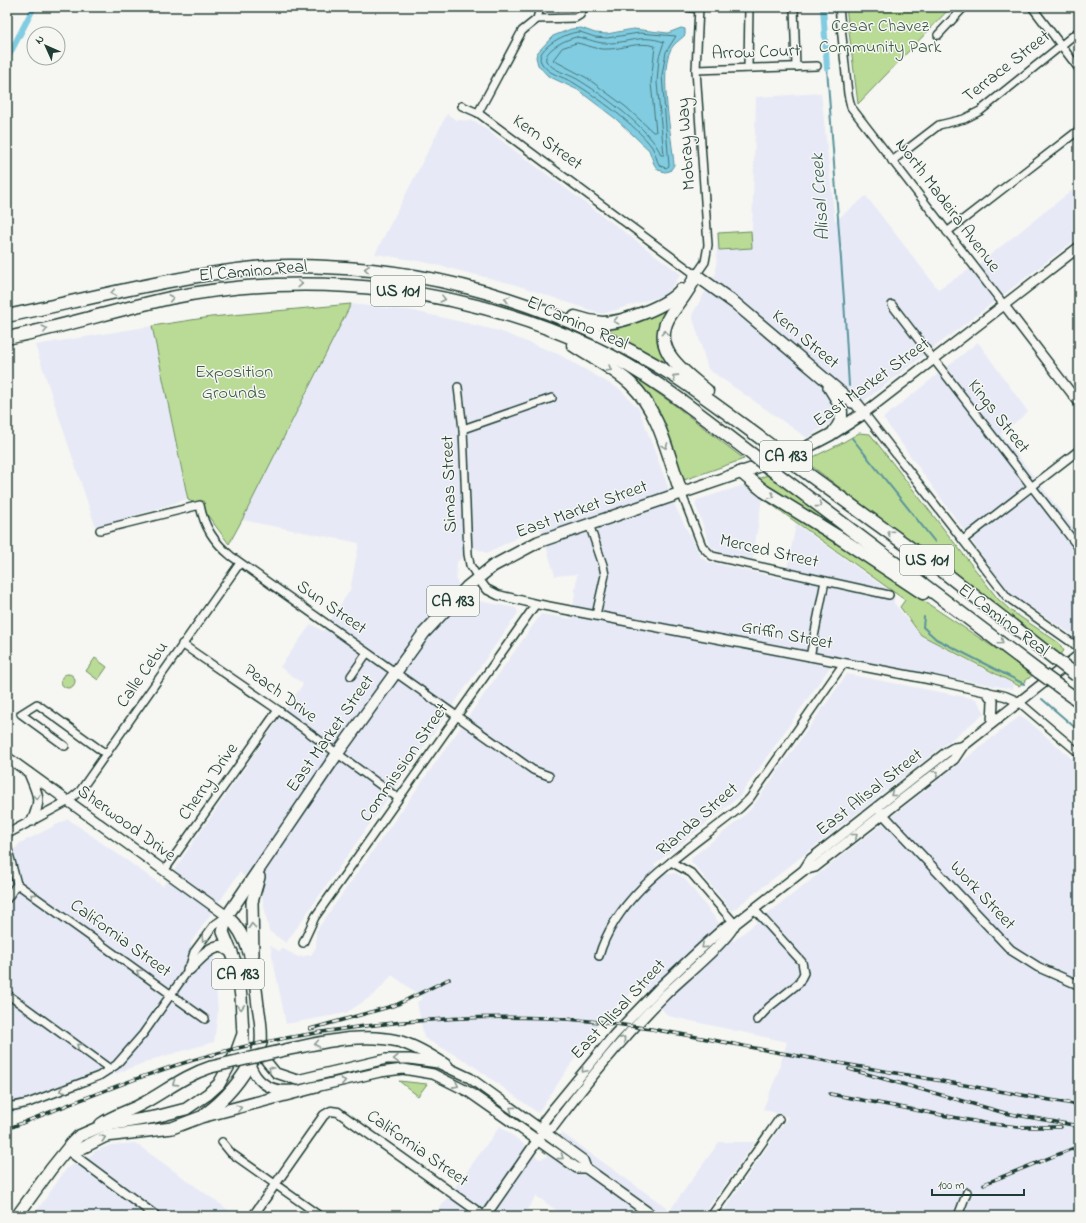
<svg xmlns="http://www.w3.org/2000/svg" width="1086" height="1223" font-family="'Indie Flower',sans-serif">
<rect width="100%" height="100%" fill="#f6f6f2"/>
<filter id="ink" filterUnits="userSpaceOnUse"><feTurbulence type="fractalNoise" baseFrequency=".025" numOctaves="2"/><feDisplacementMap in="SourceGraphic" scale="8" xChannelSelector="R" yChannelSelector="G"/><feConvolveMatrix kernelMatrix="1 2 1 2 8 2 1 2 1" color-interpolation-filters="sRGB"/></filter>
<g filter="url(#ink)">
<g fill="#e7eaf6">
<path d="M821,93L835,221L866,196L938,289L980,263L1079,185V237L860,404L807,438L708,369L692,315L716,273L717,233L752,230L756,97Z"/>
<path d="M447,114L456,120L475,121L681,274L671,288L662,296L602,314L513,284L424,262L375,254Z"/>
<path d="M351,304L414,311L466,323L499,331L558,354L621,390L639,409L676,508L701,557L708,562L785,579L796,524L894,594V603L922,637L930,639L951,652L1013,684L1012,689L837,657L739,797L654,865L669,874L676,873L685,879L733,941L1020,716L1025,718L1079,765V1216H720L788,1117L763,1109L777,1075L787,1042L668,1016L641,984L600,1021L538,1113L468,1062L424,1038L417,1002L423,998L392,975L375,994L346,1013L286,1024L270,945L279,951L282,948L298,957L311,955L316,947V931L541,614L572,619L577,574L555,576L540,526L487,553L474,548L457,562L456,580L468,599L516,608L518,613L286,943L269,931L262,897L240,872L190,944L214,957L218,1012L214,1042L154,1059L7,1116V851L16,848L20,843L68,819L163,886L303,684L280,667L311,624L323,631L350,590L359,543L242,520Z"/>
<path d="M152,326L187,499L96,528L35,345Z"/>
<path d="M978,342L1028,412L1001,434L1079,535V639L1009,593L883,418Z"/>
<path d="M744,485L762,498L753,559L720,552L711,547L695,504L697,500Z"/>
<path d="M847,674L976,699L985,713L732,911L691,861L692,857L739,820L751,809Z"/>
<path d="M500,1126L520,1141L539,1159L545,1158L562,1133L670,1210L719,1142H755L702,1216H565L536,1196L523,1216H434Z"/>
<path d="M135,1143L237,1216H33L67,1168L90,1156L95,1151L111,1145Z"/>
</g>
<g fill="#b9db95" stroke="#6c8c64">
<path d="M846,7H951L858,104Z"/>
<path d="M751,231L752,248L719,250L718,233Z"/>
<path d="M351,304L242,520L229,544L200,505L188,500L152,326L211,317Z"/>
<path d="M669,306L663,317L669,364L605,329L604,326L626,321L639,322Z"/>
<path d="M626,371L673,404L744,459L684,480L681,478L664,427L623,375Z"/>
<path d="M859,433L870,434L998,599L1010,610L1059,643L1064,651L1059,655L805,461L840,444Z"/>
<path d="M767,475L870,550L766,488L758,479Z"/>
<path d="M747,484L1034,674L1019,686L921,635L900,607L905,600L744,485Z"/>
<path d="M95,658L107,667L98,680L86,671Z"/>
<circle cx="68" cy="681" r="7"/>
<path d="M399,1081L427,1084L418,1096Z"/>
</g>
<path fill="#81cce1" stroke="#5a939c" d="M581,28L595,33L607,34L633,29L668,33L681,28L685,29V35C680,40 673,44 670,51C659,75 672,137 674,165L670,171L665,172L658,170L654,164L649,150L616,119L578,90L548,76L538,65L536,57L537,53L553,36L571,29Z"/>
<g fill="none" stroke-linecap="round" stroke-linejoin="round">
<g stroke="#467679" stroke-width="1">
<path d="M580,32L595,37L607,38L639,33L676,36L666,52L662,75L669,166L666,168L660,166C656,161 656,153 652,147C636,125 597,97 574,83C562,76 547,74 541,62C534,49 568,31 580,32Z"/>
<path d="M577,37C588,38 597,44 608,43C629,43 640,34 664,42L659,57L657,83L664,155H661C653,131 599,92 577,79C566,73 554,71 546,61C543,50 568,38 577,37Z"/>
<path d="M577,43C588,45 597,50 608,49C624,49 638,41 655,46L651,83L656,132H653L626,107L587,78L553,60L562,48Z"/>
</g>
<g stroke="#5a939c" stroke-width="2">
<path d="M830,68H827L844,300L849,386"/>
<path d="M852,438L935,542"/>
<path d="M924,617L923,627L936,639L1024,684"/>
<path d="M1042,699L1079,731"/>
</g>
<g stroke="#81cce1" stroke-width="6">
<path d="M823,7L827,68"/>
<path d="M7,59L34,7"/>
</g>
<defs>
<g id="minor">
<path d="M686,7L699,9"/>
<path d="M794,7L796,67"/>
<path d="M839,7L848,94L851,107L1004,305"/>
<path d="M1032,7L1079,69"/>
<path d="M537,19L575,18L580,15L584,7"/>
<path d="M938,35L964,7"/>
<path d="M748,68L749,7"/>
<path d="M696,70L817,66"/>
<path d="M462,106L478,113L505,133L696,275L705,262L708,245L696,70L699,7"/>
<path d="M478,113L522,31L537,19L540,7"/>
<path d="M892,161L939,125L964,119L980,111L1079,31"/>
<path d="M947,232L1079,130"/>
<path d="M892,305L1079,548"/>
<path d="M458,387L463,429L468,554L470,565L478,578"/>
<path d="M864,413L1007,597L1072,643L1079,650"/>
<path d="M463,429L552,398"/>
<path d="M681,492L702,546L712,556L889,595"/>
<path d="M589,524L603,565L605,575L596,615"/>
<path d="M100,530L200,505C204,527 214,542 231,556L533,770L549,776"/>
<path d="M963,540L1079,450"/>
<path d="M182,644L278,710L398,798"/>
<path d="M810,657L825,581"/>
<path d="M351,676L367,653"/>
<path d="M1019,702L1079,753"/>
<path d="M65,746L21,714L37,704L106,754"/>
<path d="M68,801L80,791L240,563"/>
<path d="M7,846L17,884L7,899"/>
<path d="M671,862L691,873L735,924"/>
<path d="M164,871L278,710"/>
<path d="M17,884L205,1019"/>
<path d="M754,909L802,962L804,973L799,983L769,1007L757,1020"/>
<path d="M303,943L315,917L536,604"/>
<path d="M599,956C618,890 689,850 740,808L750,798L844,663"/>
<path d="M7,994L110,1069"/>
<path d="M7,1105L14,1106L28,1103L99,1076L116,1065L143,1034L189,969L194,952L214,925L227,916"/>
<path d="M222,1142L231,1153L320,1216"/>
<path d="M711,1216L779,1119"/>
<path d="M958,1216L967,1192"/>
</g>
<g id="tertiary">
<path d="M1004,305L1079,403"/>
<path d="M478,578L486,589L498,595L536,604L933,680L1005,696L1019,702"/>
<path d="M879,810L1011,950L1038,967L1079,985"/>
<path d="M7,834L68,801"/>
<path d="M67,1150L156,1216"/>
<path d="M253,1216L324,1115L331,1111L338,1112L484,1216"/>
</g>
<g id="secondary">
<path d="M864,413L1079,247"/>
<path d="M987,692L993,701L992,723"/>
<path d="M7,757L227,916"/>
<path d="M29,773C38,796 42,798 32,821"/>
<path d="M804,870L815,867L954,759L962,747L1079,655"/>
<path d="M243,1034C247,1066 256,1094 294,1090"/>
<path d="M258,1051L276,1073L297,1080L386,1059H410L438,1063L470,1078L583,1160L586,1168L653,1216"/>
<path d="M311,1088L380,1072L403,1069L433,1074L469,1092L577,1168H586"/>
<path d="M544,1131V1121L554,1108L614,1035L662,985L706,944L724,928L729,925L735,924"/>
<path d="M485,1216L544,1131L553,1127C588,1080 624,1036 665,995C681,979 728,941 735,924L804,870L811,859L947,752L954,748L961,747"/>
</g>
<g id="primary">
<path d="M829,387C839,404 849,413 834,431"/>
<path d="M253,955L252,902L259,877"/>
<path d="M189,969C199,960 208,947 222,946L232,952"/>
<path d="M285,1050C321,1043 361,1032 398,1041C416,1046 432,1056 447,1066"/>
<path d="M205,1114C227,1098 242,1080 254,1056C256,1052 260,1047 261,1043C262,1031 260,1017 258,1006C254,973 252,939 227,916"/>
<path d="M101,1124C113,1115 127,1112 140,1105C165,1092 183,1076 211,1067"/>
<path d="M67,1150H78L106,1136L172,1128L201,1117L316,1087"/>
<path d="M17,1216L51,1169L71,1144L79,1136L102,1126L155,1117L186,1109L208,1094L219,1084L236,1053L243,1034L241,997L237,966L223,932L227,916L337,754L424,633L467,587L493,566L538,542L792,455L830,435L864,413L856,403L852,402L736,304L696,275"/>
</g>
<g id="motorway">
<path d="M696,275C690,290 680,301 671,314C648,349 684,371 707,391"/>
<path d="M7,316C92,298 178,275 265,267C285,265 306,266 326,267C449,271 570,311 674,376C708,398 741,424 774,448"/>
<path d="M575,317C584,320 593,322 602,323C623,323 668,306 681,290"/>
<path d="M7,338C62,327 115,310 170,298C312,269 463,287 595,348C653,375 703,417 753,455"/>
<path d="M573,345C592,358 614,368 631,384C660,412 668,456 681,492"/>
<path d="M797,466L945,573L1055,659"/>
<path d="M741,472L764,491L840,538L923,593"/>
<path d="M776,473L1039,672"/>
<path d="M1061,688L1079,701"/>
</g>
</defs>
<use href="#minor" stroke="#1f3d34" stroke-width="10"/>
<use href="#tertiary" stroke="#1f3d34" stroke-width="11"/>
<use href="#secondary" stroke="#1f3d34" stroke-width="12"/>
<use href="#primary" stroke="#1f3d34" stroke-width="14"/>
<use href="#motorway" stroke="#1f3d34" stroke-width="15"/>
<use href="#minor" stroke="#f6f6f2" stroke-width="7"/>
<use href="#tertiary" stroke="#f6f6f2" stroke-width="8"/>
<use href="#secondary" stroke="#f6f6f2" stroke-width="9"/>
<use href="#primary" stroke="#f6f6f2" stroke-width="11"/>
<use href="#motorway" stroke="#f6f6f2" stroke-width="12"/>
<defs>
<g id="rail">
<path d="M310,1029L396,1005L449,979"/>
<path d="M849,1069L1005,1113L1079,1126"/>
<path d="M830,1094L984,1123L1018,1127H1061"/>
<path d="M7,1129C86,1098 167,1063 251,1045C345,1025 451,1014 547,1018C622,1021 696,1037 770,1051C873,1069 976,1087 1079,1105"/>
<path d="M984,1184L1079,1146"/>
</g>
</defs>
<use href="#rail" stroke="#1f3d34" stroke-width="3.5"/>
<use href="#rail" stroke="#f6f6f2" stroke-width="2" stroke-dasharray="6" stroke-linecap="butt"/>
<defs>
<path id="primary-bridge" d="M211,1067L285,1050"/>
<g id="motorway-bridge">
<path d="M774,448L797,466"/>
<path d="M753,455L776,473"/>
<path d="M1055,659L1076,675"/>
<path d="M1039,672L1061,688"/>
</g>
</defs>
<use href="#primary-bridge" stroke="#1f3d34" stroke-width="14" stroke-linecap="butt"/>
<use href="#motorway-bridge" stroke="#1f3d34" stroke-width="15" stroke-linecap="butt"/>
<use href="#primary-bridge" stroke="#f6f6f2" stroke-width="11"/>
<use href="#motorway-bridge" stroke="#f6f6f2" stroke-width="12"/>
</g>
<defs><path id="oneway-chevron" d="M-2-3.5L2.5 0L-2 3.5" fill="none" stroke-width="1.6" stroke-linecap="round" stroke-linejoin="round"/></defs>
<g stroke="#8a9a93">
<use href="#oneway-chevron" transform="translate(367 269) rotate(-175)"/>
<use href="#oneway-chevron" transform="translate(300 284) rotate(-2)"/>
<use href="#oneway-chevron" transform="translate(113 293) rotate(168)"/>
<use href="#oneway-chevron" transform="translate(171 298) rotate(-11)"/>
<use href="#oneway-chevron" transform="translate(443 299) rotate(14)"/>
<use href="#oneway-chevron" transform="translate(507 299) rotate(-163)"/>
<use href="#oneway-chevron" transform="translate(616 321) rotate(167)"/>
<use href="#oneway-chevron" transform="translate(45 329) rotate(-14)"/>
<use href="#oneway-chevron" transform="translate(665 333) rotate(-86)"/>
<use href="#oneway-chevron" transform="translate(609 369) rotate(30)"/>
<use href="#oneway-chevron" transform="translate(675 377) rotate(-147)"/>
<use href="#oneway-chevron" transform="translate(665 446) rotate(70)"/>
<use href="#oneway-chevron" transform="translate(772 496) rotate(31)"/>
<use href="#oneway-chevron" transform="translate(819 505) rotate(37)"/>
<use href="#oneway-chevron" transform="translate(890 533) rotate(-144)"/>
<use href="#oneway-chevron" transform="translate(1001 642) rotate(37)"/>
<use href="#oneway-chevron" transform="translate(936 773) rotate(-38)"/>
<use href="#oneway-chevron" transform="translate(893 794) rotate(142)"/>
<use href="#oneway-chevron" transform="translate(37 797) rotate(82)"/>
<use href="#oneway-chevron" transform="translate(855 836) rotate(-38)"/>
<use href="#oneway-chevron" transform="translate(33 896) rotate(-144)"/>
<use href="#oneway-chevron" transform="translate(252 926) rotate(-95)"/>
<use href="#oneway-chevron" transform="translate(204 939) rotate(126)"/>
<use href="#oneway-chevron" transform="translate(704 946) rotate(137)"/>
<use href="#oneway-chevron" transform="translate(139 972) rotate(-145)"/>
<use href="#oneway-chevron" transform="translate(241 1007) rotate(87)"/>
<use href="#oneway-chevron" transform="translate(623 1039) rotate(-48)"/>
<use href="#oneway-chevron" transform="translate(317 1044) rotate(170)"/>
<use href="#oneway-chevron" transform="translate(79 1046) rotate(-144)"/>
<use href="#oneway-chevron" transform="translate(396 1059) rotate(179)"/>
<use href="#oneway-chevron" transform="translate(271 1069) rotate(-134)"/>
<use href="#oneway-chevron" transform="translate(584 1070) rotate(131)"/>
<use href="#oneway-chevron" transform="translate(343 1081) rotate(-13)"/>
<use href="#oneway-chevron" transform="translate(175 1083) rotate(147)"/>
<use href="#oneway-chevron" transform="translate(456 1085) rotate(28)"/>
<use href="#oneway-chevron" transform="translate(62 1090) rotate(159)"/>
<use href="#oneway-chevron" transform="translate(239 1108) rotate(-14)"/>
<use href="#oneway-chevron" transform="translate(512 1109) rotate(-144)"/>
<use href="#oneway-chevron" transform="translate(103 1138) rotate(-18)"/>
<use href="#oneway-chevron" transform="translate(561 1157) rotate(36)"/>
</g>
</g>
<g text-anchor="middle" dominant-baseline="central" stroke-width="3" stroke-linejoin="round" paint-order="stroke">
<g fill="#f6f6f2" stroke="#60746d" stroke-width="1">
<rect x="371" y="276" width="54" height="30" rx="3"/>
<rect x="760" y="441" width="52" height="30" rx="3"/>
<rect x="900" y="545" width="54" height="30" rx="3"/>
<rect x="427" y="586" width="52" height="30" rx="3"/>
<rect x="212" y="959" width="52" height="30" rx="3"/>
</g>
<g font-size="17" font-weight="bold" fill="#1f3d34">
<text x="398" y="291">US 101</text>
<text x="786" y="456">CA 183</text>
<text x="927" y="560">US 101</text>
<text x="453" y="601">CA 183</text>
<text x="238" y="974">CA 183</text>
</g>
<g font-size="18" fill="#3e5d47" stroke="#f6f6f2">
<text x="880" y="27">Cesar Chavez<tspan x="880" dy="21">Community Park</tspan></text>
<text x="234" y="373">Exposition<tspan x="234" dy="21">Grounds</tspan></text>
</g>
<g font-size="18" fill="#1f3d34" stroke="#f6f6f2">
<text transform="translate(756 53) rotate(-2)">Arrow Court</text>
<text transform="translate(1007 67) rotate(-38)">Terrace Street</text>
<text transform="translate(547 143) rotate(36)">Kern Street</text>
<text transform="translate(687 144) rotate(-94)">Mobray Way</text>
<text transform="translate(947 206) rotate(53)">North Madeira Avenue</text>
<text transform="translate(253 272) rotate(-5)">El Camino Real</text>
<text transform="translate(577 324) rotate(24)">El Camino Real</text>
<text transform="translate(805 340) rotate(40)">Kern Street</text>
<text transform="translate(872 383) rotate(-36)">East Market Street</text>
<text transform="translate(998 417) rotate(52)">Kings Street</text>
<text transform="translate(450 484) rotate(-92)">Simas Street</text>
<text transform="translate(582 510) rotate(-20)">East Market Street</text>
<text transform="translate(769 552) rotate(13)">Merced Street</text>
<text transform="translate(331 608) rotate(35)">Sun Street</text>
<text transform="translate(1003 621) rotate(37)">El Camino Real</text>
<text transform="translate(787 636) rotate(11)">Griffin Street</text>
<text transform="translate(143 675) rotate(-55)">Calle Cebu</text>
<text transform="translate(280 694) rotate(36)">Peach Drive</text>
<text transform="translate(331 734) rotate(-55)">East Market Street</text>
<text transform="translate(405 763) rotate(-55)">Commission Street</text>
<text transform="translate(209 782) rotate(-55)">Cherry Drive</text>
<text transform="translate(870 793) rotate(-38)">East Alisal Street</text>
<text transform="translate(698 820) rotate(-41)">Rianda Street</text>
<text transform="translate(126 824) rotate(36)">Sherwood Drive</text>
<text transform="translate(982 896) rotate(47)">Work Street</text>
<text transform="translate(120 939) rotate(36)">California Street</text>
<text transform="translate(619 1010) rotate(-47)">East Alisal Street</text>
<text transform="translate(417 1149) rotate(35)">California Street</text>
</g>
<g font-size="19" font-style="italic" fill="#335a57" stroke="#f6f6f2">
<text transform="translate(821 197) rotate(-94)">Alisal Creek</text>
</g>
</g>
<rect width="1086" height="1223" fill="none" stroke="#f6f6f2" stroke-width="24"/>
<rect x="12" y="12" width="1062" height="1199" fill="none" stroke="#1f3d34" stroke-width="1.5" filter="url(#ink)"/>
<g transform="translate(46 46) rotate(315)"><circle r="19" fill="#f6f6f2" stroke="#a0aca6"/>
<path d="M0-3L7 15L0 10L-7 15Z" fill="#1f3d34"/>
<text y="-6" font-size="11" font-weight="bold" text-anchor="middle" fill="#1f3d34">N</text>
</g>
<path d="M932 1189v6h92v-6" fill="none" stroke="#1f3d34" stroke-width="2"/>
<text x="938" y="1189" font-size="12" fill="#1f3d34" stroke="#f6f6f2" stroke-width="3" paint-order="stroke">100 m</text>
</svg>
